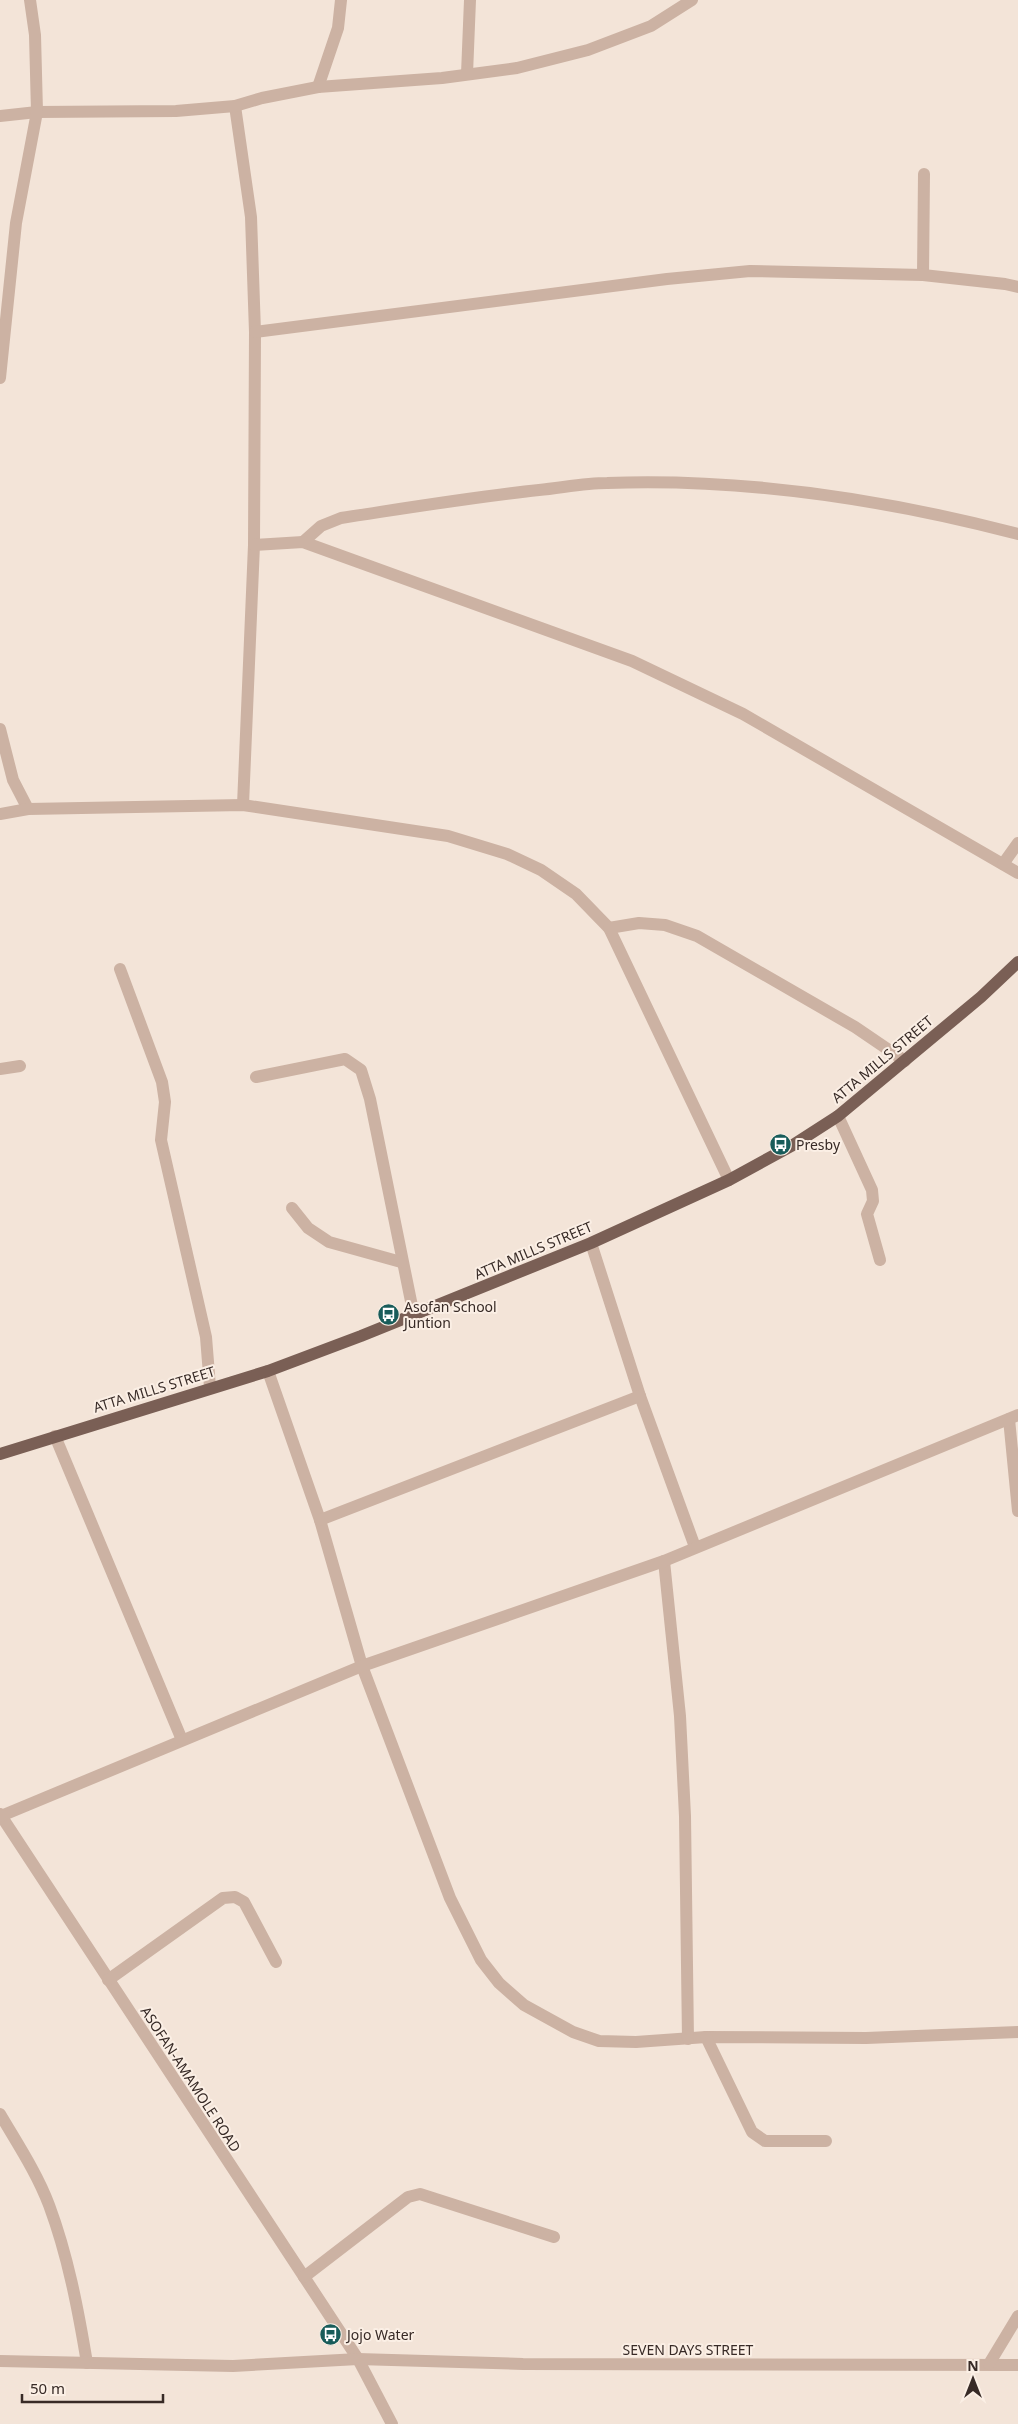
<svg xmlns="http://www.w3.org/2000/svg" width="1018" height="2424" font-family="'Noto Sans',sans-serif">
<rect width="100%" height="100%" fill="#f3e4d8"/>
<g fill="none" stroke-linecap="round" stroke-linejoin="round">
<g stroke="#ccb2a3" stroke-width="12">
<path d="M467,74L470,0"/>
<path d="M318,87L338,28L341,0"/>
<path d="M235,106L251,217L255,332L254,545L243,805"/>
<path d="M0,116L37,112L176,111L235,106L262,98L318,87L442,78L517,68L588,50L651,26L692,0"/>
<path d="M923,275L924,174"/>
<path d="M255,332L667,279L750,271L923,275L1005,284L1018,287"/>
<path d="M0,378L16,223L37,112L35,35L30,0"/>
<path d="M303,542L321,526L341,518C407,508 473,497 539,490C561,488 584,483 607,483C745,478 884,499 1018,534"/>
<path d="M254,545L303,542L632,661L743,714L1018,873"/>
<path d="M0,729L13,780L28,809"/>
<path d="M0,814L28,809L243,805L448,836L507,854L541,870L576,894L609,928L729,1180"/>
<path d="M1003,864L1018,843"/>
<path d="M609,928L639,923L665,925L697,936L855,1027L905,1061"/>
<path d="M120,969L162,1082L165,1102L161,1140L206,1337L210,1387"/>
<path d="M0,1069L20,1066"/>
<path d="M256,1077L345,1059L361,1070L370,1099L414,1316"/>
<path d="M838,1116L872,1190L873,1201L867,1214L880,1260"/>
<path d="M292,1208L308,1228L329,1242L401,1262"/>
<path d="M591,1243L640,1396L695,1547"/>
<path d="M268,1371L320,1520L362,1666L450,1898L481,1960L499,1983L524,2005L573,2032L599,2041L636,2042L706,2037L866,2038L1018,2032"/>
<path d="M1009,1419L1018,1511"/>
<path d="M55,1436L182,1740"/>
<path d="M320,1520L640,1396"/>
<path d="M664,1561L680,1716L685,1816L688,2039"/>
<path d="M0,1814L358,2359L392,2424"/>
<path d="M1,1816L362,1666L664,1561L1018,1415"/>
<path d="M108,1980L223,1898L235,1897L244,1902L276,1962"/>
<path d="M706,2037L752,2132L765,2141H826"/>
<path d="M0,2114C17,2143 37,2173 49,2205C68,2256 78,2309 87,2363"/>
<path d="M304,2277L408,2197L420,2194L554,2237"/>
<path d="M0,2361L233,2366L358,2359L523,2364L1018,2365"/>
<path d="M989,2364L1018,2316"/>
</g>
<path stroke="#7a5f55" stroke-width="12" d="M0,1454L268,1371L361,1336L591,1243L729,1180L793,1145L838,1116L981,997L1018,962"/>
</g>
<defs>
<symbol id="bus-disc" viewBox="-11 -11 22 22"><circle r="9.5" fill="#185c5a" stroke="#fbefe5"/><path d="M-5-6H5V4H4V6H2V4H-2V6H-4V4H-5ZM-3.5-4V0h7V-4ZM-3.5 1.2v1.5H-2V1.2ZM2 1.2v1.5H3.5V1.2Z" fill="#fff"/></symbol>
</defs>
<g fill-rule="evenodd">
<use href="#bus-disc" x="768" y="1132" width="25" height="25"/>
<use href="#bus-disc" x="376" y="1302" width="25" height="25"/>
<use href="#bus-disc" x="318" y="2322" width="25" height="25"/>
</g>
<g text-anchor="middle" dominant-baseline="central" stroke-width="4" stroke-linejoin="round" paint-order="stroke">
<g font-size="14" fill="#372a26" stroke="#fbefe5">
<text transform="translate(882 1059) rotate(-40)">ATTA MILLS STREET</text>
<text transform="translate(533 1250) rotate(-23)">ATTA MILLS STREET</text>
<text transform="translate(154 1389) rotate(-17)">ATTA MILLS STREET</text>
<text transform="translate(191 2079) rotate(57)">ASOFAN-AMAMOLE ROAD</text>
<text x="688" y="2349">SEVEN DAYS STREET</text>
</g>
<g font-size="14" fill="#372a26" stroke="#fbefe5" text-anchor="start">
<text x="796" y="1144">Presby</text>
<text x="404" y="1306">Asofan School<tspan x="404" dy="16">Juntion</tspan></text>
<text x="347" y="2334">Jojo Water</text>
</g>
</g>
<g transform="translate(973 2379)" stroke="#fbefe5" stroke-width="4" paint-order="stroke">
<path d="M0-4L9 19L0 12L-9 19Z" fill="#372a26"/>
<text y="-8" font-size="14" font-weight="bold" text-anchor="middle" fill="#372a26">N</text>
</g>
<path d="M22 2394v8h141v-8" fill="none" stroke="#372a26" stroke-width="2.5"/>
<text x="30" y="2394" font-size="15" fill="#372a26" stroke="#fbefe5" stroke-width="4" paint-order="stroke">50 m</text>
</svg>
